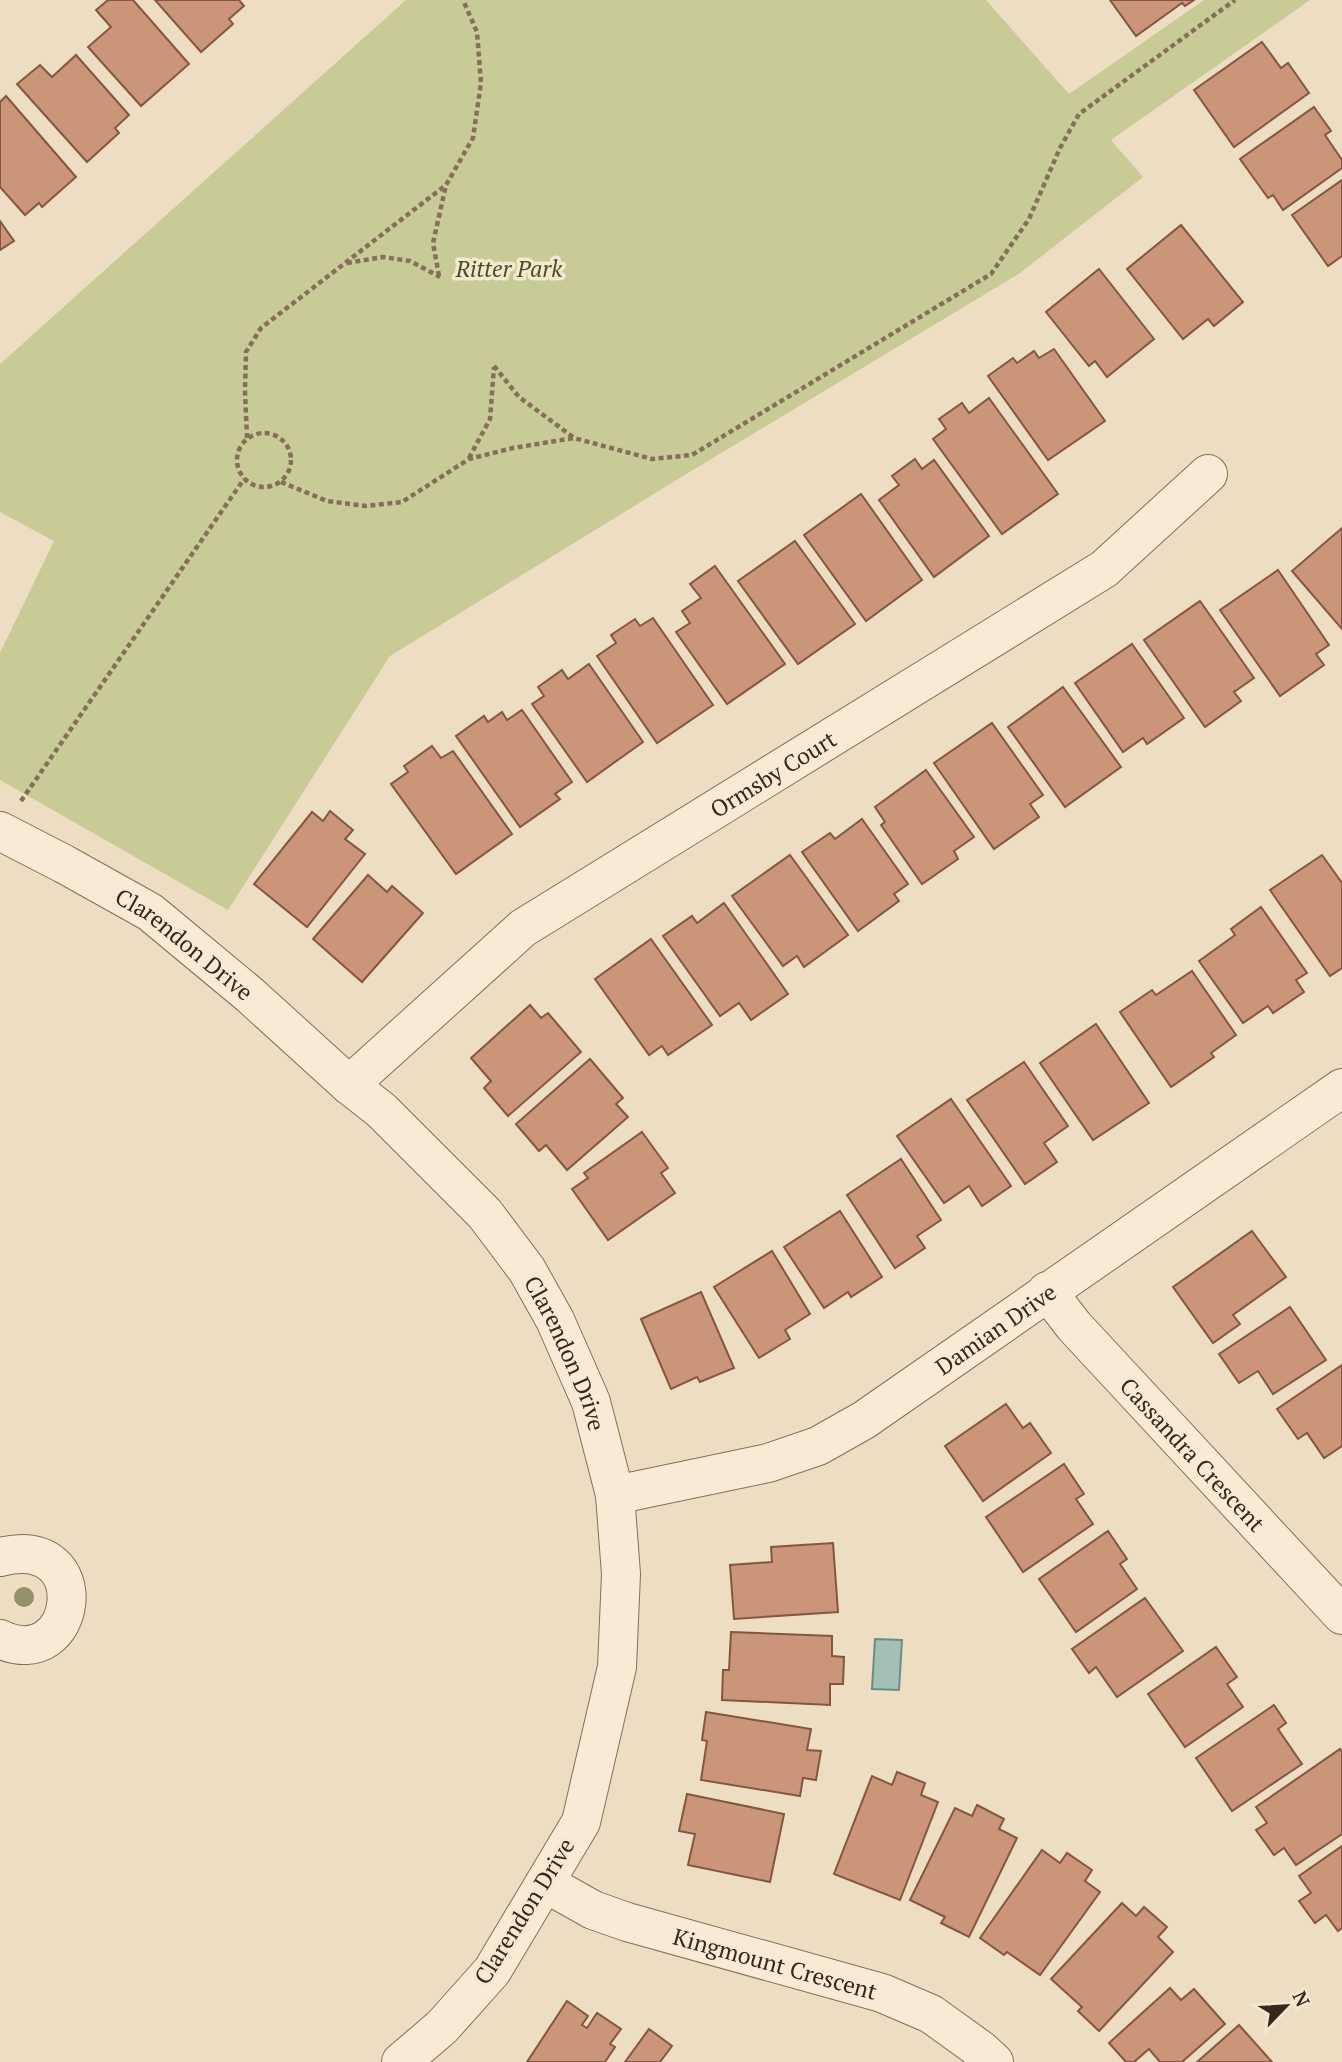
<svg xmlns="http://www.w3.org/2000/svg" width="1342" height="2062" font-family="'PT Serif',serif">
<rect width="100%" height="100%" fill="#edddc2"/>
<path fill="#c8cb96" d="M406,0H986L1069,94L1204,0H1310L1111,140L1143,177L1020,273L688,473L390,656L228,910L0,780V653L54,541L0,512V364Z"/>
<path fill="#a4c0b5" stroke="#6b8d82" stroke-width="2" d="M875,1639L902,1640L899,1690L872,1689Z"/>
<g fill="#ca9578" stroke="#855640" stroke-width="2">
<path d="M108,0H133L189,64L141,106L88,47L111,27L96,10Z"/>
<path d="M155,0H239L244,6L229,19L233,24L201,52Z"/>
<path d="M1110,0H1194L1185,6L1182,3L1136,36Z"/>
<path d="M1262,42L1281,68L1288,63L1309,93L1234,147L1194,90Z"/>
<path d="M76,55L129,115L115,128L119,133L87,162L17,84L40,65L52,77Z"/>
<path d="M6,96L76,177L42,207L39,203L25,215L0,187V102Z"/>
<path d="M1314,107L1331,131L1325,135L1342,160V168L1283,210L1273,195L1268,198L1240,159Z"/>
<path d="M1342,180V256L1328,266L1292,215Z"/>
<path d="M0,221L14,241L0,250Z"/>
<path d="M1181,225L1243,302L1214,326L1208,319L1183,339L1127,269Z"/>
<path d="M1099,269L1154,339L1107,377L1095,361L1089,366L1046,312Z"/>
<path d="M1054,349L1105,421L1048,460L988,376L1013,358L1017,363L1034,351L1039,358Z"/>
<path d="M989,398L1058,494L1002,534L933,439L946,429L939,419L962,403L969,413Z"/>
<path d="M915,459L922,469L934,460L989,536L934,577L879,500L899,485L892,476Z"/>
<path d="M861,494L922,580L866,621L804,535Z"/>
<path d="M1342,528V629L1292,571Z"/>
<path d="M795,541L855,624L798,664L738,581Z"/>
<path d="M715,566L785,664L727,704L676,632L690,623L682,611L701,598L690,584Z"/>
<path d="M1278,570L1329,645L1316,654L1324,665L1280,696L1220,610Z"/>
<path d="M1200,601L1254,678L1234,692L1241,701L1205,727L1144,640Z"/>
<path d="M653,618L713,705L657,743L597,656L616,643L611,635L635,619L640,626Z"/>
<path d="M1132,644L1184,718L1147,744L1143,738L1123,752L1075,683Z"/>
<path d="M589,664L643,742L587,782L532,704L544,696L538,687L562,670L568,679Z"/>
<path d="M1063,687L1121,767L1065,807L1008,727Z"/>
<path d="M522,710L572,782L555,794L560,799L520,827L456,736L484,716L488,722L502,712L507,720Z"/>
<path d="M992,723L1043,795L1030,804L1039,817L994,849L934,763Z"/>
<path d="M432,746L441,758L453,751L512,834L456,874L391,784L408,772L404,766Z"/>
<path d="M926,770L974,837L954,851L958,859L922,884L881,825L885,822L875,807Z"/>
<path d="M330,811L353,830L345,839L365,854L307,927L254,884L312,812L323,821Z"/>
<path d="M862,819L908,884L894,894L899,901L858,931L802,852L830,833L835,839Z"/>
<path d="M790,855L848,935L804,967L797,956L783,966L732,896Z"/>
<path d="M1322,855L1342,883V968L1330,976L1270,890Z"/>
<path d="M368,875L387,892L392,886L423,913L362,982L313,939Z"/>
<path d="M724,903L788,994L751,1020L739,1003L720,1016L663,936L692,916L697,923Z"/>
<path d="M1261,907L1307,973L1296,980L1304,992L1273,1013L1268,1006L1243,1023L1199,961L1235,935L1231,929Z"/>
<path d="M651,939L712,1025L668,1055L662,1046L649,1055L595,979Z"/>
<path d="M1192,971L1236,1035L1211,1053L1214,1057L1171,1087L1120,1012L1152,990L1156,995Z"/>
<path d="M530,1005L541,1018L548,1013L581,1052L508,1116L484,1088L491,1081L471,1058Z"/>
<path d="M1096,1024L1149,1103L1093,1140L1040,1063Z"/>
<path d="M590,1059L623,1098L616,1104L628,1117L567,1170L546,1145L539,1151L516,1124Z"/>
<path d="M1024,1062L1068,1126L1044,1143L1057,1162L1025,1184L967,1100Z"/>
<path d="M951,1099L1011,1186L982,1206L969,1186L944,1203L897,1136Z"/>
<path d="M642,1132L668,1168L661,1173L675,1193L608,1240L572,1189L588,1178L584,1173Z"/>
<path d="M901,1159L941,1220L917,1236L925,1248L895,1268L847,1195Z"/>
<path d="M840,1211L882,1277L851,1297L848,1292L824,1308L784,1247Z"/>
<path d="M1252,1231L1286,1277L1233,1315L1240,1324L1213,1343L1173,1287Z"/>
<path d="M772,1251L810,1314L785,1330L790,1339L759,1358L714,1287Z"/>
<path d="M701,1292L734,1368L700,1382L697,1377L671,1389L641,1319Z"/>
<path d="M1290,1307L1326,1360L1273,1394L1258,1371L1239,1383L1219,1354Z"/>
<path d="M1342,1365V1446L1324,1458L1307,1433L1298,1439L1277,1409Z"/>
<path d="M1006,1404L1023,1428L1030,1423L1051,1453L983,1501L945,1446Z"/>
<path d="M1064,1464L1084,1494L1076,1499L1093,1524L1023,1572L986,1517Z"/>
<path d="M1108,1531L1127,1559L1120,1564L1137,1589L1076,1632L1039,1579Z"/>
<path d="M833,1543L838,1612L734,1619L730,1565L772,1562L771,1547Z"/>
<path d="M1145,1598L1183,1651L1117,1697L1096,1667L1089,1673L1072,1649Z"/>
<path d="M731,1632L832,1636V1656L844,1657L843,1684H830V1705L722,1700L723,1670H729Z"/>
<path d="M1216,1647L1237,1677L1227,1684L1243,1707L1185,1747L1148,1694Z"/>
<path d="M1274,1705L1286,1723L1278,1729L1302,1764L1232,1811L1196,1758Z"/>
<path d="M706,1712L811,1729L807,1750L821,1751L816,1780L803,1778L800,1796L701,1780L707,1741L702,1740Z"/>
<path d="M1340,1749L1342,1752V1834L1296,1865L1284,1848L1274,1855L1256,1830L1267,1823L1256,1807Z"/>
<path d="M897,1772L925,1783L921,1795L938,1802L900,1900L834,1874L872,1776L892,1785Z"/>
<path d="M687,1794L784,1814L770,1882L688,1865L695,1834L679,1831Z"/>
<path d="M977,1805L1004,1819L999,1829L1017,1838L969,1937L941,1923L945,1917L910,1900L955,1808L972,1816Z"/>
<path d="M1342,1846V1928L1338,1931L1326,1915L1315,1923L1299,1901L1311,1893L1299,1876Z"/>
<path d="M1042,1850L1060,1863L1067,1853L1092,1870L1085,1881L1100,1892L1040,1975L1007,1952L1004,1955L980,1938Z"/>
<path d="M1122,1903L1136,1916L1144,1907L1167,1927L1158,1937L1173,1952L1099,2031L1078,2011L1082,2007L1051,1979Z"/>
<path d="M1170,1988L1181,2000L1194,1989L1225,2024L1182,2062H1160L1149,2049L1134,2062H1126L1109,2043Z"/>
<path d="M567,2001L588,2016L582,2025L587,2028L597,2013L621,2029L610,2044L615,2047L605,2062H527Z"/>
<path d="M1239,2025L1272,2062H1197Z"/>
<path d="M649,2029L672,2046L660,2062H625Z"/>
</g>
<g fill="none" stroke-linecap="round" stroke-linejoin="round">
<defs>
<g id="minor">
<path id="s1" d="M0,831L64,864L150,912L250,995L349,1085L381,1110L485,1214L527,1270L555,1320L591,1402L615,1495L621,1574L617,1667L581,1822L492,1971L442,2027L401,2062"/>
<path id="s2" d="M349,1085L523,928L1104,569L1208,474"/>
<path id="s3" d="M1047,1291L1074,1326L1342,1615"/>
<path id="s4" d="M615,1495L768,1463L818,1446L864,1420L1342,1088"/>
<path d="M0,1557C99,1532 78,1676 0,1639"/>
<path id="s5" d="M545,1883L593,1910L627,1922L882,1993L931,2014L981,2050L994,2062"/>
</g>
</defs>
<use href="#minor" stroke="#866e59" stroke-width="40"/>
<g stroke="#866e59" stroke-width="4.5" stroke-dasharray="5 3.5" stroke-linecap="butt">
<path d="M347,263L383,257L410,261L440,277"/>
<path d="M439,276L433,243L446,185"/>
<path d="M494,366L519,397L573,437"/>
<circle cx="264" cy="460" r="27"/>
<path d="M247,438L245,391L246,352L261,328L446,185L473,138L481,83L477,32L463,0"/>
<path d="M469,458L490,419L494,367"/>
<path d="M281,482L327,501L366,506L402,502L469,459L513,448L574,438L652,459L692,455L991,274L1029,219L1060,148L1079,114L1235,0"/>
<path d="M21,801L244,479"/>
</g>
<use href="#minor" stroke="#f8ebd5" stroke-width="38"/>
</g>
<circle fill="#93916b" cx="24" cy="1597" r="10"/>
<g text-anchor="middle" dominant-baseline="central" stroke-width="7" stroke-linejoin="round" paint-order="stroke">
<g font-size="23" font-style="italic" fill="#4a5224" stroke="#f5e8d1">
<text x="509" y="268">Ritter Park</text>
</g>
<g font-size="23" fill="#36281d" stroke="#f5e8d1">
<text stroke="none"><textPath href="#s2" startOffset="528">Ormsby Court</textPath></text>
<text stroke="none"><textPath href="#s1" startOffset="217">Clarendon Drive</textPath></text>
<text stroke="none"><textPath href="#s4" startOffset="422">Damian Drive</textPath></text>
<text stroke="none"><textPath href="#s1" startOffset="784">Clarendon Drive</textPath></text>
<text stroke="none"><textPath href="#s3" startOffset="219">Cassandra Crescent</textPath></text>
<text transform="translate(524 1911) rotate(-58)">Clarendon Drive</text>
<text stroke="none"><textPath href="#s5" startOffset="245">Kingmount Crescent</textPath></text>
</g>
</g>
<g transform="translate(1286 2006) rotate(65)" stroke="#f5e8d1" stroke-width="5" paint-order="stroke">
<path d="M0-5L12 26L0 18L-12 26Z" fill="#36281d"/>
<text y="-10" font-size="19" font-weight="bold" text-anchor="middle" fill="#36281d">N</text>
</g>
</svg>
